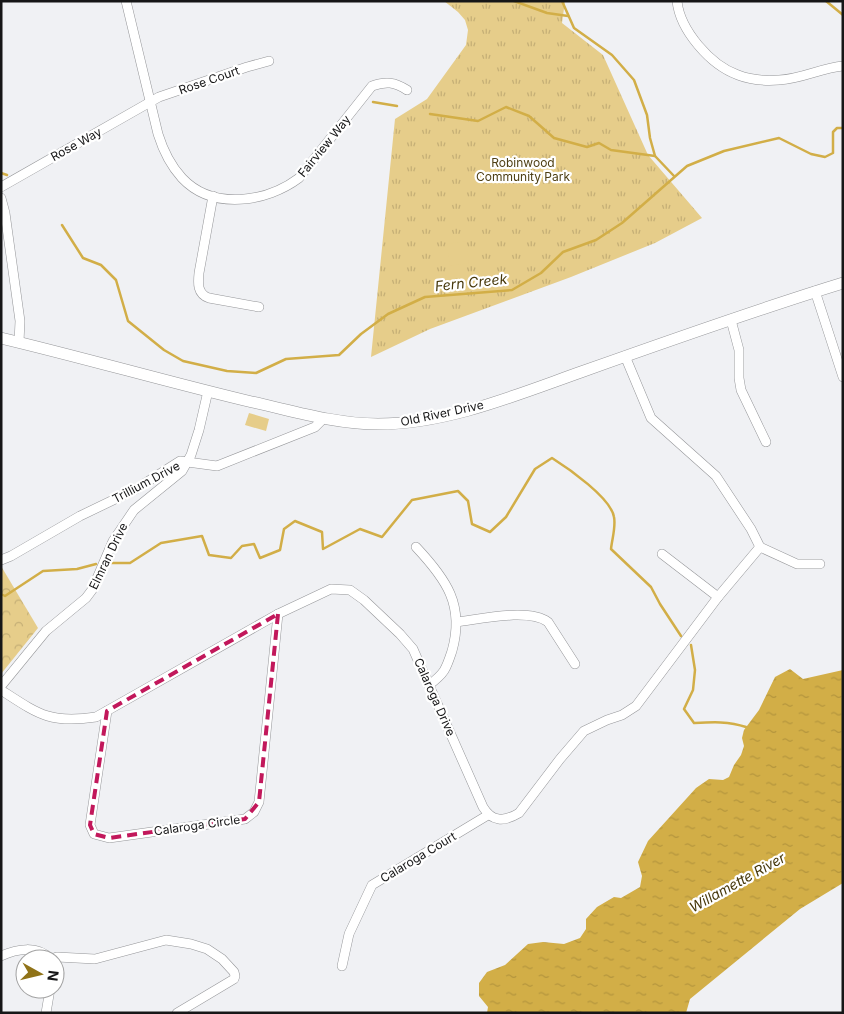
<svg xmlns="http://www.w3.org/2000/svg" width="844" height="1014" font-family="Inter,sans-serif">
<defs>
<pattern id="forest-crowns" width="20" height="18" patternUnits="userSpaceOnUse" patternTransform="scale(1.25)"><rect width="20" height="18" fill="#e6cd8a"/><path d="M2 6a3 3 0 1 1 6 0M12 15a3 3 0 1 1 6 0" fill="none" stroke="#c5af76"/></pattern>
<pattern id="park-tufts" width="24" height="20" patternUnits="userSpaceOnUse" patternTransform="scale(1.25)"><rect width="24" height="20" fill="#e6cd8a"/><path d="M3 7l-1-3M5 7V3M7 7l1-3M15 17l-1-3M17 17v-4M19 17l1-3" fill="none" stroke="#c5af76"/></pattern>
<pattern id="water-ripples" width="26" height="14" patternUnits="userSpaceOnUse" patternTransform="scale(1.25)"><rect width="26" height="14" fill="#d2ae47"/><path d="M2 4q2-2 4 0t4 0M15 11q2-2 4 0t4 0" fill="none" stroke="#b4953d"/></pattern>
</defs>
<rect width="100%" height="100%" fill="#f0f1f4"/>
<path fill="url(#forest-crowns)" d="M1,566L38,628L1,674Z"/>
<path fill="url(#park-tufts)" d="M444,1H565L562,23L603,55L648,155L702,218L655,243L571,277L430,329L371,357L395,119L427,99L466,45L468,30L465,20L458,12Z"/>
<g fill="#e6cd8a">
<path d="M466,241L469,263L450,266L447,244Z"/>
<path d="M249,413L269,419L266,431L245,425Z"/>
</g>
<path fill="url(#water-ripples)" d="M790,669L803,679L843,670V883L800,909L690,999L686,1013H487L488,1007L479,996V983L487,972L505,965L528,944L543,942L564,944L580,938L586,929V919L597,907L614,897L621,898L640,887L642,876L638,862L648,841L696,788L709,779L723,780L729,777L734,765L741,755L744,746L742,738L744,730L759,710L775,677Z"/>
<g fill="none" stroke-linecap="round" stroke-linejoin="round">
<g stroke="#d2ae47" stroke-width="2.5">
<path d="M514,1L547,13L568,16"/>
<path d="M562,1L574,28L612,55L634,80L647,115L650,138L655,156L674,176"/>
<path d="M826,1L843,15"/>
<path d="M373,102L397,106"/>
<path d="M430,114L478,121L506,107L529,116L554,138L587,147L599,143L611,150L655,156"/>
<path d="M1,173L7,175"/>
<path d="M62,225L83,258L101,265L116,280L128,321L164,350L183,361L227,371L256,373L286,359L339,355L361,334L388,314L425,297L512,290L541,273L563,252L596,240L622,223L687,166L724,151L779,138L811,154L825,157L833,153V132L837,128H843"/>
<path d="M111,563H130L161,543L202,536L209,555L231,558L242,546L254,544L260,558L280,550L284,529L295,521L322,532L323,549L360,529L382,537L412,500L458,491L468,501L472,524L490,532L506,517L535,469L552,458C568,468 611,498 614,517C616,527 612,539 611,549L651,587L660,604L681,636"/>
<path d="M1,594L5,596L43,571L77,569L96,564"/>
<path d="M691,645L695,670L693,690L684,709L694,723C712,722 729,721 746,727"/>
</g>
<defs>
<g id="street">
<path d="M126,1L158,134C163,150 171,166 182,178C213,211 267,202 299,178L372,86C386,81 395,82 407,90"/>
<path d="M677,1C680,30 710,65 738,75C751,80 766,81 779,80C802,79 821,68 843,66"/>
<path d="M1,187L159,97L247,67L269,61"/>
<path d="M213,196L199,273C198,283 197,294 209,298L259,307"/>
<path d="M1,198L5,213L20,321L19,342"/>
<path d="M815,291L843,377"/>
<path d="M731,320L739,350V378L741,390L766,442"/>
<path d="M625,356L651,418L716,476L751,529L760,547"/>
<path d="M416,547C446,579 465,605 452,651C446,669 445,673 429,685"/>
<path d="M760,547L797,564H820"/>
<path d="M662,554L718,597"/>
<path d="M1,560L11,556L80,516L136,489L180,461L217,466L315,427L324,418"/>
<path d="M457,622C481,619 529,608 548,622L575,664"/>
<path d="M1,686L46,631L86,598L92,590L113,541L134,510L182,471L191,455L199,430L208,391"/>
<path d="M1,690C38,714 50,724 96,717L278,614L331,589L350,590L364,600L400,634L413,649L483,807C492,822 504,822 519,813L560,759L584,731L607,720L622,715L636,706L718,597L760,547"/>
<path d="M107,711L90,825L94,834L109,838L245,819L254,812L259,802L278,614"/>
<path d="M1,956C16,949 38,945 50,959"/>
<path d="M52,959L57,957L95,959L166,940L191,944L207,949L222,959L234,972L235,976L234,979L177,1013"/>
<path d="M342,966L349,934L372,885L488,815"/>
<path d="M46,1013L50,989"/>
</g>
<path id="secondary" d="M1,338C85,358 168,382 252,402C293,411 336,424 378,424C447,424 516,395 581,372C668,341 755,310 843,283"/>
</defs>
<use href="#street" stroke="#959699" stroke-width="10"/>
<use href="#secondary" stroke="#959699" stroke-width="12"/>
<use href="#street" stroke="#fff" stroke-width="9"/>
<use href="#secondary" stroke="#fff" stroke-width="11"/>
</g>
<path fill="none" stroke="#c2185b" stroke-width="4" stroke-dasharray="10 6" stroke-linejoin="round" d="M278,614L259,802L245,819L109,838L94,834L90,825L107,711Z"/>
<g text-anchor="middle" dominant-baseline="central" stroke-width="4.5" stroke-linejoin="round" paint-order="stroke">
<g font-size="12" fill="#161617" stroke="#fff">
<text transform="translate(209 80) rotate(-19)">Rose Court</text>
<text transform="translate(76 144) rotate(-29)">Rose Way</text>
<text transform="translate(324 146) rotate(-51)">Fairview Way</text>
<text transform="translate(442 413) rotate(-12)">Old River Drive</text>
<text transform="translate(146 482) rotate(-28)">Trillium Drive</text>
<text transform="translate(108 556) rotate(-64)">Elmran Drive</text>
<text transform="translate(435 697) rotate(66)">Calaroga Drive</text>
<text transform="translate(197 825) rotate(-8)">Calaroga Circle</text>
<text transform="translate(418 857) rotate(-31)">Calaroga Court</text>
</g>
<g font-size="12" fill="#4e3f14" stroke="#fff">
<text x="523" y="162">Robinwood<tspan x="523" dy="14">Community Park</tspan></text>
</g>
<g font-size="14" font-style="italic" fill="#46370a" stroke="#fff">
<text transform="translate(471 282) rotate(-6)">Fern Creek</text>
<text transform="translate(737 882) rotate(-29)">Willamette River</text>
</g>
</g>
<rect width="844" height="1014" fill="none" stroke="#161617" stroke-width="5"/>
<g transform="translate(40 974) rotate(98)"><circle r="24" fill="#ffffff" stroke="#a2a2a2"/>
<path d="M0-4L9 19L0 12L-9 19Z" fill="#907318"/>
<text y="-8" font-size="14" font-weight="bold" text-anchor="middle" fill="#161617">N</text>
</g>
</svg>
